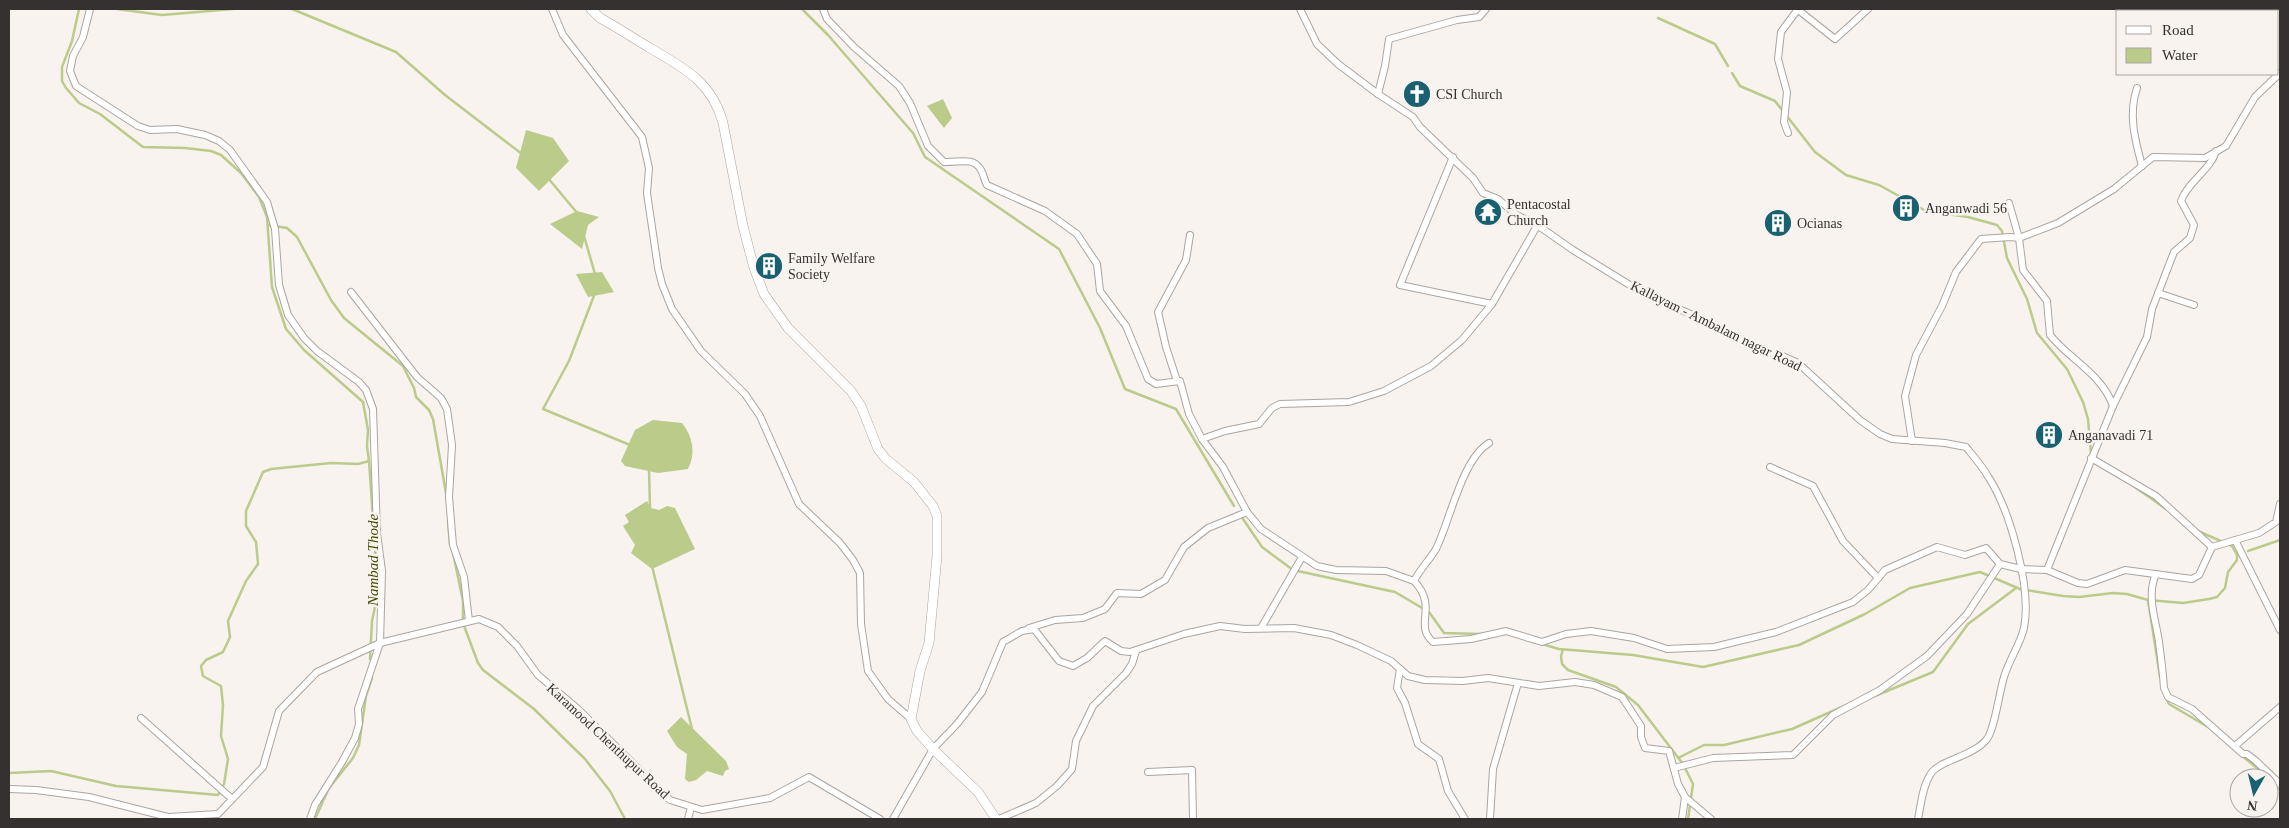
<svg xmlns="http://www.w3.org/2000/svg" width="2289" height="828" font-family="Georgia,serif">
<rect width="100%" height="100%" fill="#f9f3ef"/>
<g fill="#bacb8a">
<path d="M943,99L952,118L944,128L927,106Z"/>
<path d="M526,130L553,138L569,161L539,191L516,168Z"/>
<path d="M577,211L599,217L588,225L582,249L550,224Z"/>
<path d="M602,272L614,292L588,297L576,274Z"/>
<path d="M653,420L682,423C693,437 696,453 688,469L658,473L625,466L621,461L635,430Z"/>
<path d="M647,501L651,508L659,510L667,506L675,508L695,549L652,569L631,553L635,545L623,526L629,522L625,515Z"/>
<path d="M681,717L726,761L729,769L725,771L723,776L707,771L696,780L689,782L685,779L687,754L677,747L667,731Z"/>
</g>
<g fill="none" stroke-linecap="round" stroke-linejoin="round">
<g stroke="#bacb8a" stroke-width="2.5">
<path d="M117,9L162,15L233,9"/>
<path d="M292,9L396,52L445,95L522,154"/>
<path d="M802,9L828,35L913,133L925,157L1059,249L1100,328L1125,389L1176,409L1234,506"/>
<path d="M1658,18L1715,44L1728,66"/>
<path d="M1732,73L1740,86L1775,101L1815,152L1846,175L1879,185L1926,211L1968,217L1997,225L2002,231L2007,258L2027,299L2037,333L2067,369L2083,402L2088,419L2091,454"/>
<path d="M548,178L578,214"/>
<path d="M268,225L287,228L297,237L331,300L344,318L403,366L414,388L416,397L429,410L433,419L446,493"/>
<path d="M584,236L595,274"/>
<path d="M595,293L569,361L543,409L630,445"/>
<path d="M369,461L374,533"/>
<path d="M649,469L650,508"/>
<path d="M2132,485L2166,509"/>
<path d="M1243,519L1262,547L1293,570L1395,592L1429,612L1444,633L1481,634"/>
<path d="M448,521L450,545"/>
<path d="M2248,551L2280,540"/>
<path d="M453,553L463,601V623L478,663L483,670L534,709L585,759L610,791L625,819"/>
<path d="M652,566L692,729"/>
<path d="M2148,600L2160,677"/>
<path d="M1542,644L1559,649L1633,655L1703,667L1799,645L1865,614L1910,588L1980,572L2020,589L2063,596L2079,597L2113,593L2127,594L2148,600L2183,603L2209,599L2217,597L2225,588L2228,572L2237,560V555L2232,546L2198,531"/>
<path d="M1563,649L1561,656L1562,664L1568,670L1616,687L1638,705L1683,764L1693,784L1688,819"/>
<path d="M370,659L372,621L376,602L375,543"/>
<path d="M1875,696L1933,672L1968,624L2016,588"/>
<path d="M2166,698L2169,704L2208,727"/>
<path d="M2241,755L2269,778"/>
<path d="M1678,758L1704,745H1724L1792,729L1844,706"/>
<path d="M9,773L51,771L116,786L218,795L224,784L228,759L221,736L223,705L221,686L203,676L201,666L206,660L223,652L230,637L228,621L246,581L258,564L256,542L246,526V511L263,472L271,469L331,463L358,464L369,461L367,446L368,430L363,402L304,350L286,329L272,287L267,217L259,197L241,173L221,155L211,151L185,148L143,147L100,114L79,103L66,88L62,81V67L72,41L79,9"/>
<path d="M2269,778L2280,790"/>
<path d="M315,819L329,788L353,758L359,745L366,696L372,678"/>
</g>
<defs>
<g id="minor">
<path d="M90,9L83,37L73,56L70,71L76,86L138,126L150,130L177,129L205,135L219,141L230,150L267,202L275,229L279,285L288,315L304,338L317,351L359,382L366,390L373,409L377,533L382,571L380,643L358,709L359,724L355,738L342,762L315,805L310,819"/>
<path d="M552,9L563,35L642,137L649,168L647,193L658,268L662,284L672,309L701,351L745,394L760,416L799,504L840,543L853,560L860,573L861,624L868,671L888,699L911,719"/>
<path d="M823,9L827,19L854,47L899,86L910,103L928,146L944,162C958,163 973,156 981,170C984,175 984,180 987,185L1045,211L1077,234L1097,264L1100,291L1126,326L1148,379L1156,384L1180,381L1189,414L1202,439L1223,467L1247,512L1261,529L1317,566L1336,570L1386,571L1414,581C1439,607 1413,625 1433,642L1471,639L1506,631L1542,642L1566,634L1591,631L1634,638L1667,649L1714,647L1776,632L1853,602L1868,590L1885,570L1937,547L1965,555L1986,548L2000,564L2021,569L2047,570L2078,583L2087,584L2125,570L2192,579L2199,575L2212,547L2259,533L2276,522L2280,504"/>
<path d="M1300,9L1317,44L1338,64L1378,94L1413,117L1420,127L1473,178L1483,193L1498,199L1515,214L1543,229L1573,250L1646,295L1700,318L1762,351L1780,355L1798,363L1860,420L1880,434L1892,439L1945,443L1966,447C1974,457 1983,467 1989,478C2010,511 2032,588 2024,628C2020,645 2009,660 2004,677C1999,693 1995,728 1987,739C1973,757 1938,760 1930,775C1922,788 1921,805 1918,819"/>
<path d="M1797,9L1835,39L1868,9"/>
<path d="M2256,11L2257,9"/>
<path d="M2137,88C2128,114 2135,140 2142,166"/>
<path d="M1378,94L1385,66L1389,39L1457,20L1479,17L1486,9"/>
<path d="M1788,133L1784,122L1787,92L1778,59L1781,32L1798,9"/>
<path d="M1453,157L1400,285L1492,304L1537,226"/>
<path d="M351,292L417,377L441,398L447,409L452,445L449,497L453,545L464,577L469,621"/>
<path d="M2158,293L2194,305"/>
<path d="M1177,381L1166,347L1158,312L1186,260L1190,235"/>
<path d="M2113,406C2102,374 2070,360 2050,335L2047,301L2023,270L2019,238L2058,223L2114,189L2153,157L2205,158L2226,146L2255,97L2280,73"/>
<path d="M1202,439L1225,431L1259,424L1272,408L1280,404L1349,402L1384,391L1431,366L1462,340L1492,304"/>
<path d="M1912,441L1905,396L1916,355L1942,306L1956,272L1981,239L2010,237L2019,238L2009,203"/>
<path d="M2091,458L2156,496L2212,547"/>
<path d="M1770,467L1813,486L1843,541L1878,578"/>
<path d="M2235,540L2280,630"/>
<path d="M2047,570L2113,406L2147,337L2152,309L2174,252L2190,238L2194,225L2181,201C2188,181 2210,171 2216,151"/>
<path d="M2156,574C2146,596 2156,620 2159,642C2161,657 2163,673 2164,688L2168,697L2192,709L2243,754H2247L2256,761L2280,784"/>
<path d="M1414,581C1420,569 1431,558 1436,549C1450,521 1462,459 1489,443"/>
<path d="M1029,628L1055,620L1083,618L1105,609L1117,593L1141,594L1165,580L1184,547L1208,528L1247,512"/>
<path d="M1261,628L1302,557"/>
<path d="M1400,669L1397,688L1405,703L1418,744L1439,759L1448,791L1465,819"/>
<path d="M141,718L232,799"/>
<path d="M2235,746L2280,707"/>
<path d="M1674,768L1713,758L1793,755L1833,715L1880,690L1927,656L1967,614L2000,564"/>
<path d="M1148,772L1192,770L1193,819"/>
<path d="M9,789L36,790L89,797L168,817L218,814L263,767L279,711L317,672L380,643L479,619L498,627L517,646L538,675L578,709L670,800L702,810L770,798L809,777L880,819"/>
<path d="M1685,797L1711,819"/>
<path d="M688,819L691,807"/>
<path d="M893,819L933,749L957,724L982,692L1003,642L1022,631L1034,629L1059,661L1073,666L1087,658L1105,641L1121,651L1130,652L1184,634L1220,626L1245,629L1294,628L1331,635L1357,645L1391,661L1408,676L1425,680L1463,681L1488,678L1539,686L1575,682L1594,685L1622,697L1641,726V737L1645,748L1669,751L1678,784L1685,797L1682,819"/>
<path d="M999,819L1036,803L1057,786L1072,769L1076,741L1093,706L1126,673L1132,664L1136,651"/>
<path d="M1490,819L1493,769L1518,683"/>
</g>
<path id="tertiary" d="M591,9L600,18C617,27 633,38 650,48C684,68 712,82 723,123L743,226L754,268L764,294L788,328L851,391L861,406L878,449L886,459L914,482L933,506L937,516V556L929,643L920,671L911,719L917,731L933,749L978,792L996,819"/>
</defs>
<use href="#minor" stroke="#aba5a1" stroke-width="8"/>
<use href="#tertiary" stroke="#aba5a1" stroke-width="10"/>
<use href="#minor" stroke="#fff" stroke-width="6"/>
<use href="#tertiary" stroke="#fff" stroke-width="9"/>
</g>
<defs>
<symbol id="church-disc" viewBox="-11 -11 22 22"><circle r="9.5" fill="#196171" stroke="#f9f3ef"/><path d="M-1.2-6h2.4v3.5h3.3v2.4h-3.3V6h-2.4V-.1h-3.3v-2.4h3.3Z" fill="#fff"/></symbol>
<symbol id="building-disc" viewBox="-11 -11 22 22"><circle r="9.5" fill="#196171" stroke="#f9f3ef"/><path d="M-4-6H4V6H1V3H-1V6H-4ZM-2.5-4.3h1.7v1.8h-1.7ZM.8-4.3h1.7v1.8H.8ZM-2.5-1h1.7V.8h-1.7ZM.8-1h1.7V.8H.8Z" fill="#fff"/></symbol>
<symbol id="temple-disc" viewBox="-11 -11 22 22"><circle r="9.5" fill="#196171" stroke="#f9f3ef"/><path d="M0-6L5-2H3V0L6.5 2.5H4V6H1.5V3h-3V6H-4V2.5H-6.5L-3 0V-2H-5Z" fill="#fff"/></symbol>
</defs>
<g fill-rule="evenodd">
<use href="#church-disc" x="1401" y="78" width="32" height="32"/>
<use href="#building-disc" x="1890" y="192" width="32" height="32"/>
<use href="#temple-disc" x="1472" y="196" width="32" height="32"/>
<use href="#building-disc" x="1762" y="207" width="32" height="32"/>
<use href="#building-disc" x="753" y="250" width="32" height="32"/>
<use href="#building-disc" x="2033" y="419" width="32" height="32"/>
</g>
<g text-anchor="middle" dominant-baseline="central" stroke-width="5" stroke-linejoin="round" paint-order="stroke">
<g font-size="14" fill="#343130" stroke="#f9f3ef" text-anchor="start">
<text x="1436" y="94">CSI Church</text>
<text x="1507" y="204">Pentacostal<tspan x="1507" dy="16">Church</tspan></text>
<text x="1925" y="208">Anganwadi 56</text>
<text x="1797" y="223">Ocianas</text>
<text x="788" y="258">Family Welfare<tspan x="788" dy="16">Society</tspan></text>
<text x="2068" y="435">Anganavadi 71</text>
</g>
<g font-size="14" fill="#343130" stroke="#f9f3ef">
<text transform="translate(1716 326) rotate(26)">Kallayam - Ambalam nagar Road</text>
<text transform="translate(608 741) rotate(43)">Karamood Chenthupur Road</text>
</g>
<g font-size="15" font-style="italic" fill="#414d00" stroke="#f9f3ef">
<text transform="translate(373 560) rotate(-90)">Nambad Thode</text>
</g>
</g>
<rect width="2289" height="828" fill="none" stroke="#343130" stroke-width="20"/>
<rect x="2116" y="10" width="162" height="65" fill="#f9f3ef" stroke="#aaa5a3"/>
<rect x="2126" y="26" width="25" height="8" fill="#ffffff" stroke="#aaa5a3"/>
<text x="2162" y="35" font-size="15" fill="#343130">Road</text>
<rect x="2126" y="48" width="25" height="15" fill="#bacb8a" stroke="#aaa5a3"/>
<text x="2162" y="60" font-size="15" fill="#343130">Water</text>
<g transform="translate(2254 793) rotate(188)"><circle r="24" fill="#f9f3ef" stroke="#aaa5a3"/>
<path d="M0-4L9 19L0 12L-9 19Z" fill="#196171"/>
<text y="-8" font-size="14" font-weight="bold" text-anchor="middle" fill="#343130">N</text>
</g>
</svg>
